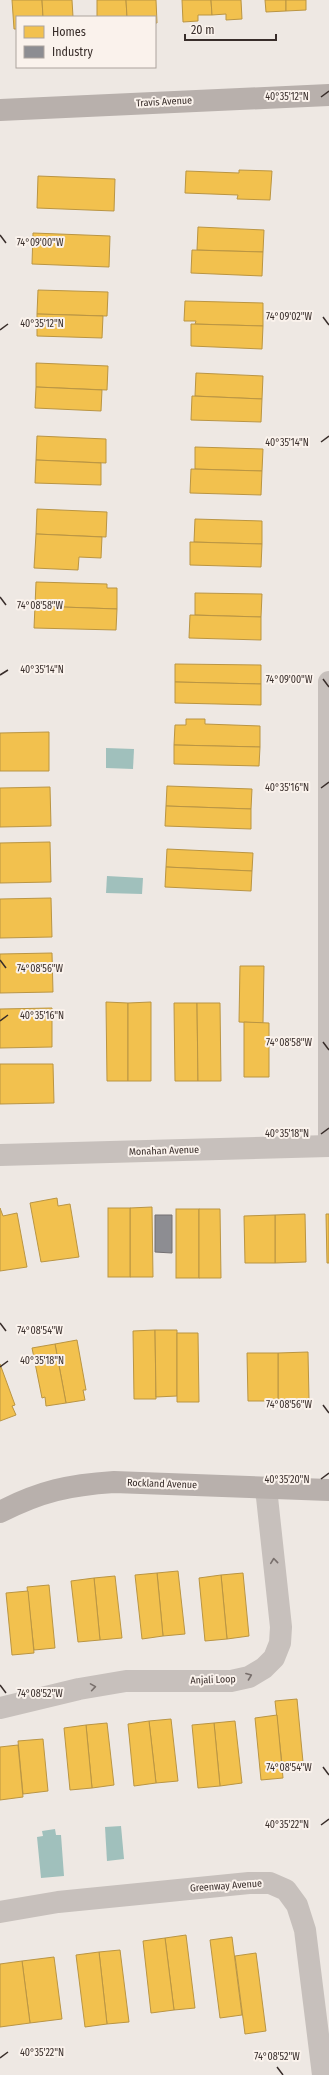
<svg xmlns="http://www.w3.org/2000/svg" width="329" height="2075" font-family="'Fira Sans Condensed',sans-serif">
<rect width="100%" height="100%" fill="#eee8e3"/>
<g fill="#a0c0bc">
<path d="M106,748L134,749L133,769L106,768Z"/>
<path d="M107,876L143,878L142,894L106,893Z"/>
<path d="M121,1826L124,1859L107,1861L105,1827Z"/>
<path d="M55,1829L56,1835H61L64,1876L41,1878L37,1837L43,1836L42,1831Z"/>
</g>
<g fill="#f2c14e" stroke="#ba9543">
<path d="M12,0H42L43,17H17V29H14Z"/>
<path d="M42,0H72L73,17H43Z"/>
<path d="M97,0H126L127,17H97Z"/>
<path d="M126,0H156L157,23H155V17H127Z"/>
<path d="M182,0H211L212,15H198V21L183,22Z"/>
<path d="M211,0H241L242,19L226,20V14L212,15Z"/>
<path d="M265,0H286V11L266,12Z"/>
<path d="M286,0H306V10L286,11Z"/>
<path d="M239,170L272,171L270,200L237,199L238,195L185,193L186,171L239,173Z"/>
<path d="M38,176L115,179L114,211L37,208Z"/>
<path d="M198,227L264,230L263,252L197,250Z"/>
<path d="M33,233L110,236L109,267L32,264Z"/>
<path d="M192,250L263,252L262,276L191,273Z"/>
<path d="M38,290L108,292L107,316L37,314Z"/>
<path d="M185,301L263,303V326L195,324L196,321H184Z"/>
<path d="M37,314L103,316L102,338L37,336Z"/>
<path d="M191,324L263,326L262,349L191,346Z"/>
<path d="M36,363L108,366L107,390L36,387Z"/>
<path d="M196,373L263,376L262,399L195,396Z"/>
<path d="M36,387L102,390L101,411L35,408Z"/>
<path d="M192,396L262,399L261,422L191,420Z"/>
<path d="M37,436L106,439V463L36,460Z"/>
<path d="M195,447L263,449L262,471L195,469Z"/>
<path d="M36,460L101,463V485L35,483Z"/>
<path d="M191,469L262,471L261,495L190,493Z"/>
<path d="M37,509L107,512L106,537L36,534Z"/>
<path d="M195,519L262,521V544L194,542Z"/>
<path d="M36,534L102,537L101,558L79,557L78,570L34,568Z"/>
<path d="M190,542L262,544L261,567L190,565Z"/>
<path d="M36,582L107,584V588H117V609L35,606Z"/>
<path d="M195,593L262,594L261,617L195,615Z"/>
<path d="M35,606L117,609L116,630L34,628Z"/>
<path d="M190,615L261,617V640L189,638Z"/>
<path d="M175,664L261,665V684L175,682Z"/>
<path d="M175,682L261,684V705L175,703Z"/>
<path d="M186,719H205V724L260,726V747L174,745L175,725H186Z"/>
<path d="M49,732V771H0V733Z"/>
<path d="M174,745L260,747L259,766L174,764Z"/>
<path d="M167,786L252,789L251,809L166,806Z"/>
<path d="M50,787L51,826L0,827V788Z"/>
<path d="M166,806L251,809V829L165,826Z"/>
<path d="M50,842L51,882L0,883V843Z"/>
<path d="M167,849L253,853L252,871L166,867Z"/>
<path d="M166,867L252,871L251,891L165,887Z"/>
<path d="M51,898L52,937L0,938V899Z"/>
<path d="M52,953L53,992L0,993V954Z"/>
<path d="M240,966H264L263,1023L239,1022Z"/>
<path d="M106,1002L128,1003V1081H107Z"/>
<path d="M151,1002V1081H128V1003Z"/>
<path d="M174,1003H197L198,1081H175Z"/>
<path d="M197,1003H220L221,1081H198Z"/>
<path d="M52,1008V1047L0,1048V1009Z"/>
<path d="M244,1022L269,1023V1077H244Z"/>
<path d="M0,1064H53L54,1103L0,1104Z"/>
<path d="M57,1198L58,1206L70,1204L79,1257L41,1262L30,1203Z"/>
<path d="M152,1207L153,1277H130V1208Z"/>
<path d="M0,1208L3,1216L17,1213L27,1267L0,1271Z"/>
<rect x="108" y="1208" width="22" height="69"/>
<rect x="176" y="1209" width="23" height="69"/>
<path d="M199,1209H220L221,1278H199Z"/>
<path d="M305,1214L306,1262L275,1263V1215Z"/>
<path d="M326,1214H329V1263H327Z"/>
<path d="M275,1215V1263H245L244,1216Z"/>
<path d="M155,1330L156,1399H134L133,1331Z"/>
<path d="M155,1330H177V1396L156,1397Z"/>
<path d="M177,1333H198L199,1402H177Z"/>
<path d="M77,1340L86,1390H83L85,1400L66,1403L55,1344Z"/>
<path d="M55,1344L66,1403L46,1406L45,1397L42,1398L32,1348Z"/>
<path d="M308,1352L309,1400L278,1401V1353Z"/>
<path d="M247,1353H278V1401H248Z"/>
<path d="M0,1364L15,1405L12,1406L16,1415L0,1421Z"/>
<path d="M178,1571L185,1634L163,1636L157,1573Z"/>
<path d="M157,1573L163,1636L142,1639L135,1575Z"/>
<path d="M243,1573L249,1636L227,1639L221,1575Z"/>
<path d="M221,1575L227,1639L205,1641L199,1578Z"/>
<path d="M115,1576L122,1638L100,1640L94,1578Z"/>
<path d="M94,1578L100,1640L78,1642L71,1581Z"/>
<path d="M49,1585L55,1648L34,1650L27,1587Z"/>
<path d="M28,1591L34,1653L12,1655L6,1593Z"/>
<path d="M297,1699L303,1762L282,1764L275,1701Z"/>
<path d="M277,1715L283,1778L261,1780L255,1718Z"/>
<path d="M171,1719L178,1781L156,1783L149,1721Z"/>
<path d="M149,1721L156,1783L134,1786L128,1724Z"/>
<path d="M235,1721L242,1783L220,1786L214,1723Z"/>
<path d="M107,1723L114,1785L92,1788L86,1725Z"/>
<path d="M214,1723L220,1786L198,1788L192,1725Z"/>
<path d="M86,1725L92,1788L70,1790L64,1728Z"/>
<path d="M43,1739L48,1791L23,1794L18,1741Z"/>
<path d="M18,1745L23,1797L0,1800V1747Z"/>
<path d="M186,1935L195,2008L174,2010L165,1938Z"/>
<path d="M232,1937L242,2015L220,2018L210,1940Z"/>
<path d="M165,1938L174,2010L151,2013L143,1941Z"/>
<path d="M120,1950L129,2022L107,2024L99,1952Z"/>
<path d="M99,1952L107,2024L85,2027L76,1955Z"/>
<path d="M256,1953L266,2031L245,2034L235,1956Z"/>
<path d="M54,1957L62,2019L30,2023L22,1961Z"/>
<path d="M22,1961L30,2023L0,2027V1964Z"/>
</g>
<path fill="#8d8d92" stroke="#747073" d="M155,1215H172V1253L155,1252Z"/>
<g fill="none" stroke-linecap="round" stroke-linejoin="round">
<g stroke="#c7c0bc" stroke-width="22">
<path d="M329,1146V682"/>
<path d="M0,1155L329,1146"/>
<path d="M0,1708L79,1689L126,1681H231L249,1677L264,1668L274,1658L280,1643L281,1627L266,1488"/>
<path d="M0,1912L58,1902L249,1883H270L286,1890L297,1905L305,1930L323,2075"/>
</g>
<g stroke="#b8b0ac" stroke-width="22">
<path d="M0,110L329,95"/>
<path d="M0,1512C41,1491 69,1485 114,1482L329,1490"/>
</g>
</g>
<defs><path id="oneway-chevron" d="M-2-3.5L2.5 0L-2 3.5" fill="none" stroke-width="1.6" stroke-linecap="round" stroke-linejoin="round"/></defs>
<g stroke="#786f6c">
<use href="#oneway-chevron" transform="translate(274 1561) rotate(-96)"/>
<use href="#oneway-chevron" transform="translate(249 1676) rotate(-21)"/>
<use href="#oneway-chevron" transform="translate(93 1687) rotate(-9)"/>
</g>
<path fill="none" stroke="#382d2a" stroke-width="1.5" d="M321,97L329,91M0,235L6,243M323,317L329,325M0,330L8,324M321,442L329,436M0,597L6,605M0,675L8,670M323,679L329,687M321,788L329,782M0,960L6,968M0,1021L8,1015M323,1042L329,1050M321,1134L329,1128M0,1323L6,1331M0,1367L8,1361M323,1405L329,1413M321,1479L329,1473M0,1685L6,1693M323,1767L329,1775M321,1825L329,1819M0,2058L8,2052M277,2067L283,2075"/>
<g text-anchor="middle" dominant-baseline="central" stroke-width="4" stroke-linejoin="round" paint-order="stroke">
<g font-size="10" fill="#382d2a" stroke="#faf2ec">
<text transform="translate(164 102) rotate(-3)">Travis Avenue</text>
<text transform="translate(164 1151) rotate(-2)">Monahan Avenue</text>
<text transform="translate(162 1484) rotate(2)">Rockland Avenue</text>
<text transform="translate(213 1680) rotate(-2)">Anjali Loop</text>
<text transform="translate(226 1886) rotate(-4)">Greenway Avenue</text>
</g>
</g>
<g font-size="10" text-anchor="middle" fill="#382d2a" stroke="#faf2ec" stroke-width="4" stroke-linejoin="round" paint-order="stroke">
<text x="287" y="100">40°35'12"N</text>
<text x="40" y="246">74°09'00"W</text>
<text x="289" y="320">74°09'02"W</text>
<text x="42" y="327">40°35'12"N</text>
<text x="287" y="446">40°35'14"N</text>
<text x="40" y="609">74°08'58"W</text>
<text x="42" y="673">40°35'14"N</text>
<text x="289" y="683">74°09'00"W</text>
<text x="287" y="791">40°35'16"N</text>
<text x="40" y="972">74°08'56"W</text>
<text x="42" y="1019">40°35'16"N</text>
<text x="289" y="1046">74°08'58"W</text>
<text x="287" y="1137">40°35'18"N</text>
<text x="40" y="1334">74°08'54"W</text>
<text x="42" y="1364">40°35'18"N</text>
<text x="289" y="1408">74°08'56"W</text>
<text x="287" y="1483">40°35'20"N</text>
<text x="40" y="1697">74°08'52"W</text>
<text x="289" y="1771">74°08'54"W</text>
<text x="287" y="1828">40°35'22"N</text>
<text x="42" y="2056">40°35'22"N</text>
<text x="277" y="2060">74°08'52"W</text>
</g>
<rect x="16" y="16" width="140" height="52" fill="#faf2ec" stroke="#aca39e"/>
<rect x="24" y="26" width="20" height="12" fill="#f2c14e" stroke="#aca39e"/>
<text x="52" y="36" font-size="12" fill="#382d2a">Homes</text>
<rect x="24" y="46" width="20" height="12" fill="#8d8d92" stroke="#aca39e"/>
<text x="52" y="56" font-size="12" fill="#382d2a">Industry</text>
<path d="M185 34v6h91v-6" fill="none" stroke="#382d2a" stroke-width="2"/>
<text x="191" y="34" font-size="12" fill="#382d2a" stroke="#faf2ec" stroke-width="3" paint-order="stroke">20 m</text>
</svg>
